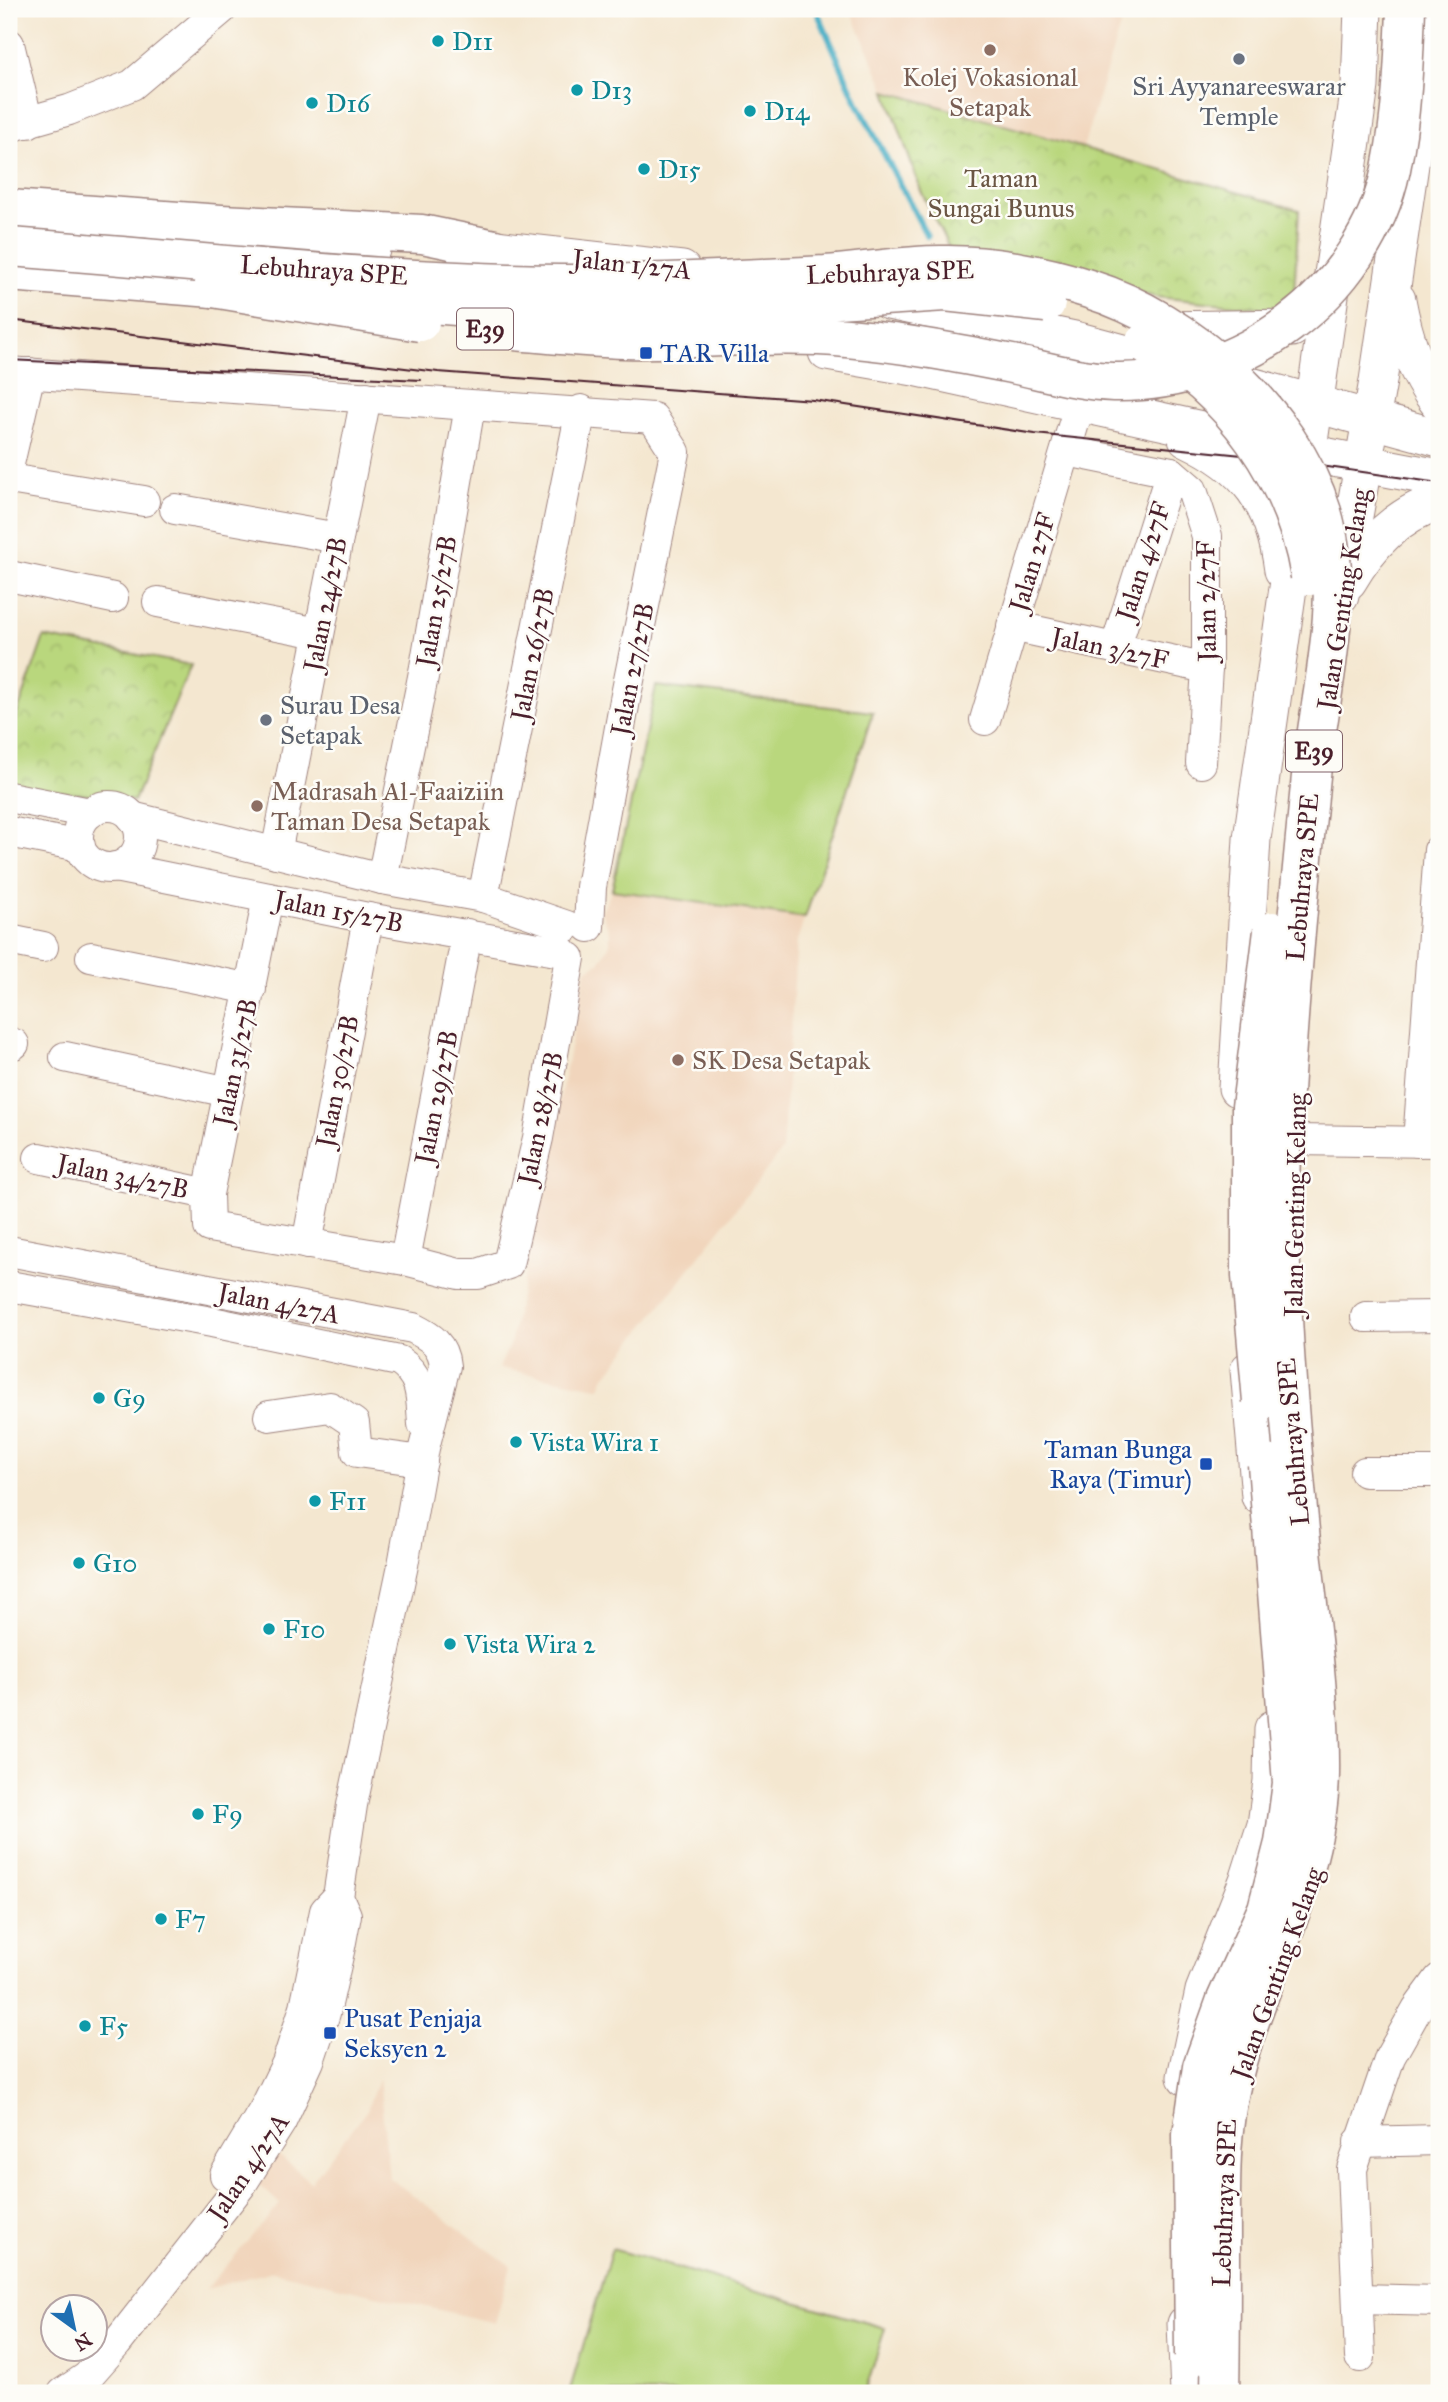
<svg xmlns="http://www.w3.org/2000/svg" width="1448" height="2402" font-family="'IM FELL Great Primer',serif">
<defs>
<pattern id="park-crowns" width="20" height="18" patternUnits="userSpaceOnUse" patternTransform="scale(1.75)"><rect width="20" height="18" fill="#b9d77d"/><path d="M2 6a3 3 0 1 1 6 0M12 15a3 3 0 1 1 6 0" fill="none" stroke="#a1b86c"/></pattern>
</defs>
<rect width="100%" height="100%" fill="#fdfcf7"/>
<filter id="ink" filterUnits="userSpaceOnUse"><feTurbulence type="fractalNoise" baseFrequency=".0143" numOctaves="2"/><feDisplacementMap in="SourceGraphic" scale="14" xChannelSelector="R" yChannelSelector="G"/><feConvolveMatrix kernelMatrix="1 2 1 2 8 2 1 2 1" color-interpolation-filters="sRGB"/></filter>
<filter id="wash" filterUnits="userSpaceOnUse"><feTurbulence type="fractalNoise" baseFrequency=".00686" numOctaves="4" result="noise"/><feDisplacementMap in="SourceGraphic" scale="28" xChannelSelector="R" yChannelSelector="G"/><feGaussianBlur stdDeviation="1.57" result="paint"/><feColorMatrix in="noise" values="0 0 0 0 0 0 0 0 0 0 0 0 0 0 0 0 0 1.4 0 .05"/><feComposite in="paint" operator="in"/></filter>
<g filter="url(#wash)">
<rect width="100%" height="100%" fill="#f4e7d0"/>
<g fill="#f1d5bc">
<path d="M850,9H1125L1083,148L886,91Z"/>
<path d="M656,686L873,712L797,941L782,1150L603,1379L600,1388L499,1368L511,1341L586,970L599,963L610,944V932L601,912L612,890Z"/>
<path d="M379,2077L389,2178L511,2266L495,2323L273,2271L206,2289L280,2204L258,2184L277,2154L311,2182L367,2110Z"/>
</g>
<g fill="url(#park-crowns)" stroke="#827b54" stroke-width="2">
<path d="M886,91L1299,210L1293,311L1156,297L950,250L921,191Z"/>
<path d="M44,637L191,665L134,801L9,785V737Z"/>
</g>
<g fill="#b9d77d" stroke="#827b54" stroke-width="2">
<path d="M656,686L873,712L805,918L612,890Z"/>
<path d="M612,2249L885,2328L865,2393H569Z"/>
</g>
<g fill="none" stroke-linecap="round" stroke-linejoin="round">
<path stroke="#46aec5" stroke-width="6" d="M816,9L855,98L927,236"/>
</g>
</g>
<g filter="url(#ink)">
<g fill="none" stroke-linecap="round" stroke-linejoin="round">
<defs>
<g id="minor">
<path d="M9,44L28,123"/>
<path d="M9,127L69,110L132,85L222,9"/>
<path d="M9,372L653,418L675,452L625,700L591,887L589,927"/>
<path d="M1067,451L1171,472L1192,490L1207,536V668L1201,763"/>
<path d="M9,464L30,373"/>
<path d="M9,479L144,501"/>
<path d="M175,509L338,538"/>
<path d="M9,576L113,598"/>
<path d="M158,602L319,633"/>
<path d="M1012,626L1207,668"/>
<path d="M1115,649L1171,472"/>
<path d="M985,720L1080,403"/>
<path d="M9,797L90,813"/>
<circle cx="109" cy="837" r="31"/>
<path d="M132,817L382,879L483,897L567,926"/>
<path d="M9,832L80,846"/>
<path d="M276,853L366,397"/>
<path d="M115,867L368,918L562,952"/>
<path d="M382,879L425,667L470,406"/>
<path d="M483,897L581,410"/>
<path d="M268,898L208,1194L209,1227L405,1260L459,1274H478L508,1264L538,1138L570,958"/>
<path d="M9,940L43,947"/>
<path d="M91,957L251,989"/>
<path d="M9,1042L14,1044"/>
<path d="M65,1057L229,1092"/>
<path d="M1294,1140L1437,1142"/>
<path d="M1418,1142L1439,850"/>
<path d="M39,1158L208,1194"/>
<path d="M307,1244L368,918"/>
<path d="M9,1251L413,1328C431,1337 443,1344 445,1366L424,1448L403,1565L352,1805L338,1897L346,1915L340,1947L325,2013L309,2061L281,2122L241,2185L117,2343L87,2377L63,2393"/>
<path d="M405,1260L467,934"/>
<path d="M9,1286L212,1322L399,1361C423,1377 421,1397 423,1424"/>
<path d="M1366,1317L1439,1316"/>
<path d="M269,1416L330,1407L354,1423L357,1452L422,1461"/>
<path d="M1365,1472H1439"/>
<path d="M1359,2142L1439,2140"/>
<path d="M225,2175L265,2108L287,2063L305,2007L325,1911L338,1897"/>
<path d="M1359,2299L1439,2301"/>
<path d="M1360,2357L1352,2169L1390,2057L1417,2009L1439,1979"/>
</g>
<g id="major">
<path d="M170,244L371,250"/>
<path d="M464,250L495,249L682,270"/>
<path d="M1397,300C1404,337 1415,372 1439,403"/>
<path d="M888,301L1075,340L1176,367"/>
<path d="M1158,330L1292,328"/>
<path d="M827,352L914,367L1307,453L1439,478"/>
<path d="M1229,380L1439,438"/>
<path d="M1187,438C1248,467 1274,502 1283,570"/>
<path d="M1348,581C1370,543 1397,515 1439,501"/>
<path d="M1340,595L1378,381L1433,9"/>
<path d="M1237,1088L1252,839L1360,86L1363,9"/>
<path d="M1249,1370L1260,1496"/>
<path d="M1186,2077L1204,1991L1249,1878L1266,1825L1272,1781L1273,1729"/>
<path d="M1186,2324L1189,2393"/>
</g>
<g id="highway">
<path d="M9,209L221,224L422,234L495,249"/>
<path d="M9,272L213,288"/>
</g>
</defs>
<use href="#minor" stroke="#9f837e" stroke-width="32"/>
<use href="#major" stroke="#9f837e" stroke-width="39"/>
<use href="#highway" stroke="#9f837e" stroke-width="41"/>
<use href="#minor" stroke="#fff" stroke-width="30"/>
<use href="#major" stroke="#fff" stroke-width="37"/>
<use href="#highway" stroke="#fff" stroke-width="38"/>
<g stroke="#4a1f2b" stroke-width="2">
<path d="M9,320L438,372L813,400L1035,434L1252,456L1439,483"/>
<path d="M9,360L421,380"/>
</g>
<defs>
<g id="highway-bridge">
<path d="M9,247C202,261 397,285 591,284C669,283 747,279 825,275C864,272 903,265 941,265C989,264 1043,274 1089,289C1187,319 1291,412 1322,512C1348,598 1320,689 1311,776C1300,886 1289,998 1283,1109C1274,1253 1287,1398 1301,1541C1309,1619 1321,1697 1320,1774C1318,1882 1258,1975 1233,2077C1219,2133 1221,2186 1221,2243C1221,2293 1221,2343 1220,2393"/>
<path d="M213,288L420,322"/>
<path d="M391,301L470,307L651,311L945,292L1046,303"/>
<path d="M515,331C551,334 587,338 624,339C698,341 773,331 847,338C905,343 961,354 1017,365C1049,372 1080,381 1113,382C1239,385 1365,294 1391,169C1402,116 1404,62 1406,9"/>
<path d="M1144,343C1232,388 1294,479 1310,576"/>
<path d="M1262,1401L1251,1276V1107L1273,931"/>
<path d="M1194,2356L1192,2134L1202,2067L1226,2000L1267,1909L1284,1843L1292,1783L1267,1464"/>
</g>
</defs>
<use href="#highway-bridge" stroke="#9f837e" stroke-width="41" stroke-linecap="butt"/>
<use href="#highway-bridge" stroke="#fff" stroke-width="38"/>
</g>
</g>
<g fill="#0f9aa8" stroke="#fdfcf7" stroke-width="2.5">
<circle cx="438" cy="41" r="7"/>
<circle cx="577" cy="90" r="7"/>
<circle cx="312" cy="103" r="7"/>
<circle cx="750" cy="111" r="7"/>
<circle cx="644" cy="169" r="7"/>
<circle cx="99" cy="1398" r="7"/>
<circle cx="516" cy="1442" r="7"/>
<circle cx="315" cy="1501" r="7"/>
<circle cx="79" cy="1563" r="7"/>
<circle cx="269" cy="1629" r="7"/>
<circle cx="450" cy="1644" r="7"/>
<circle cx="198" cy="1814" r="7"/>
<circle cx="161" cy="1919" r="7"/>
<circle cx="85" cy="2026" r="7"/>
</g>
<g fill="#8d6e63" stroke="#fdfcf7" stroke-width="2.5">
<circle cx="990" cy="50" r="7"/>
<circle cx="257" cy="806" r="7"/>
<circle cx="678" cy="1060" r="7"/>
</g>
<g fill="#6b7280" stroke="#fdfcf7" stroke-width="2.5">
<circle cx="1239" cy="59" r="7"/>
<circle cx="266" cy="720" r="7"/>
</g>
<g fill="#1a4fb4" stroke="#fdfcf7" stroke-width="2.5">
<rect x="639" y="346" width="14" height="14" rx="3.5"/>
<rect x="1199" y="1457" width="14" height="14" rx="3.5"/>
<rect x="323" y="2026" width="14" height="14" rx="3.5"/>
</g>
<g text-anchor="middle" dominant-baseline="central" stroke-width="5" stroke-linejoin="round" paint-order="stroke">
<g fill="#fdfcf7" stroke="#806168" stroke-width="2">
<rect x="457" y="308.5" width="56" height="41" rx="5"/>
<rect x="1286" y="730.5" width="56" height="41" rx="5"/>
</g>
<g font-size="24" font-weight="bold" fill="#4a1f2b">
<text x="485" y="329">E39</text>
<text x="1314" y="751">E39</text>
</g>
<g font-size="26" fill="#0d838f" stroke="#fdfcf7" text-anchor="start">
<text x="452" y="41">D11</text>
<text x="591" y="90">D13</text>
<text x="326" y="103">D16</text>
<text x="764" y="111">D14</text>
<text x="658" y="169">D15</text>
<text x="113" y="1398">G9</text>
<text x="530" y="1442">Vista Wira 1</text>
<text x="329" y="1501">F11</text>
<text x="93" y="1563">G10</text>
<text x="283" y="1629">F10</text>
<text x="464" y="1644">Vista Wira 2</text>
<text x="212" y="1814">F9</text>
<text x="175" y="1919">F7</text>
<text x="99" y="2026">F5</text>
</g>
<g font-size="26" fill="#785e54" stroke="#fdfcf7" text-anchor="start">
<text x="990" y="77" text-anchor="middle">Kolej Vokasional<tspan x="990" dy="30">Setapak</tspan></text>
<text x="271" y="791">Madrasah Al-Faaiziin<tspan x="271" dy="30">Taman Desa Setapak</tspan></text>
<text x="692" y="1060">SK Desa Setapak</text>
</g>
<g font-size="26" fill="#5b616d" stroke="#fdfcf7">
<text x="1239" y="86">Sri Ayyanareeswarar<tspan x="1239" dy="30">Temple</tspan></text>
<text x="280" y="705" text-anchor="start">Surau Desa<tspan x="280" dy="30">Setapak</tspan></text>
</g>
<g font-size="26" fill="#6b5644" stroke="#fdfcf7">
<text x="1001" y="178">Taman<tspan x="1001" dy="30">Sungai Bunus</tspan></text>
</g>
<g font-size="26" fill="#4a1f2b" stroke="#fdfcf7">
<text transform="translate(632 264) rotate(6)">Jalan 1/27A</text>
<text transform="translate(324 270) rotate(4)">Lebuhraya SPE</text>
<text transform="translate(890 272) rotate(-2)">Lebuhraya SPE</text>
<text transform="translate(1143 561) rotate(-72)">Jalan 4/27F</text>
<text transform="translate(1032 562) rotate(-73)">Jalan 27F</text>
<text transform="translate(1343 599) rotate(-81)">Jalan Genting Kelang</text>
<text transform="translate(436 601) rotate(-80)">Jalan 25/27B</text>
<text transform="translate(1206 601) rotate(-91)">Jalan 2/27F</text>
<text transform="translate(325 604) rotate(-79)">Jalan 24/27B</text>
<text transform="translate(1110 648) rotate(12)">Jalan 3/27F</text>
<text transform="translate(532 654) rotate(-79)">Jalan 26/27B</text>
<text transform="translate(632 669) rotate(-79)">Jalan 27/27B</text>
<text transform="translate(1302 877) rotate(-85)">Lebuhraya SPE</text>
<text transform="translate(339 911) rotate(11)">Jalan 15/27B</text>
<text transform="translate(235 1062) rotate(-78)">Jalan 31/27B</text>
<text transform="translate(337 1081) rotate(-79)">Jalan 30/27B</text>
<text transform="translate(436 1097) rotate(-79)">Jalan 29/27B</text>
<text transform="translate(540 1118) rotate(-78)">Jalan 28/27B</text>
<text transform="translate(123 1176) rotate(12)">Jalan 34/27B</text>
<text transform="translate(1295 1205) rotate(-89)">Jalan Genting Kelang</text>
<text transform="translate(279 1303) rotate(11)">Jalan 4/27A</text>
<text transform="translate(1293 1442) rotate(-95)">Lebuhraya SPE</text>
<text transform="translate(1277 1973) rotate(-70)">Jalan Genting Kelang</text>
<text transform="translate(248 2167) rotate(-56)">Jalan 4/27A</text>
<text transform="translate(1224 2203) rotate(-88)">Lebuhraya SPE</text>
</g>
<g font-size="26" fill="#164399" stroke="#fdfcf7" text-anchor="start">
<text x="660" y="353">TAR Villa</text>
<text x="1192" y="1449" text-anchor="end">Taman Bunga<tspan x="1192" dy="30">Raya (Timur)</tspan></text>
<text x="344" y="2018">Pusat Penjaja<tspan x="344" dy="30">Seksyen 2</tspan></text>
</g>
</g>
<rect width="1448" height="2402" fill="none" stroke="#fdfcf7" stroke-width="35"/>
<g transform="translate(74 2328) rotate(147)"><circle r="33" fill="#fdfcf7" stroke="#b5a4a5" stroke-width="2"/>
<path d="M0-5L12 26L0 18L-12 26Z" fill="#1f6fb2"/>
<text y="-10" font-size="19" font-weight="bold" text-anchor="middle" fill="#4a1f2b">N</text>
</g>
</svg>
